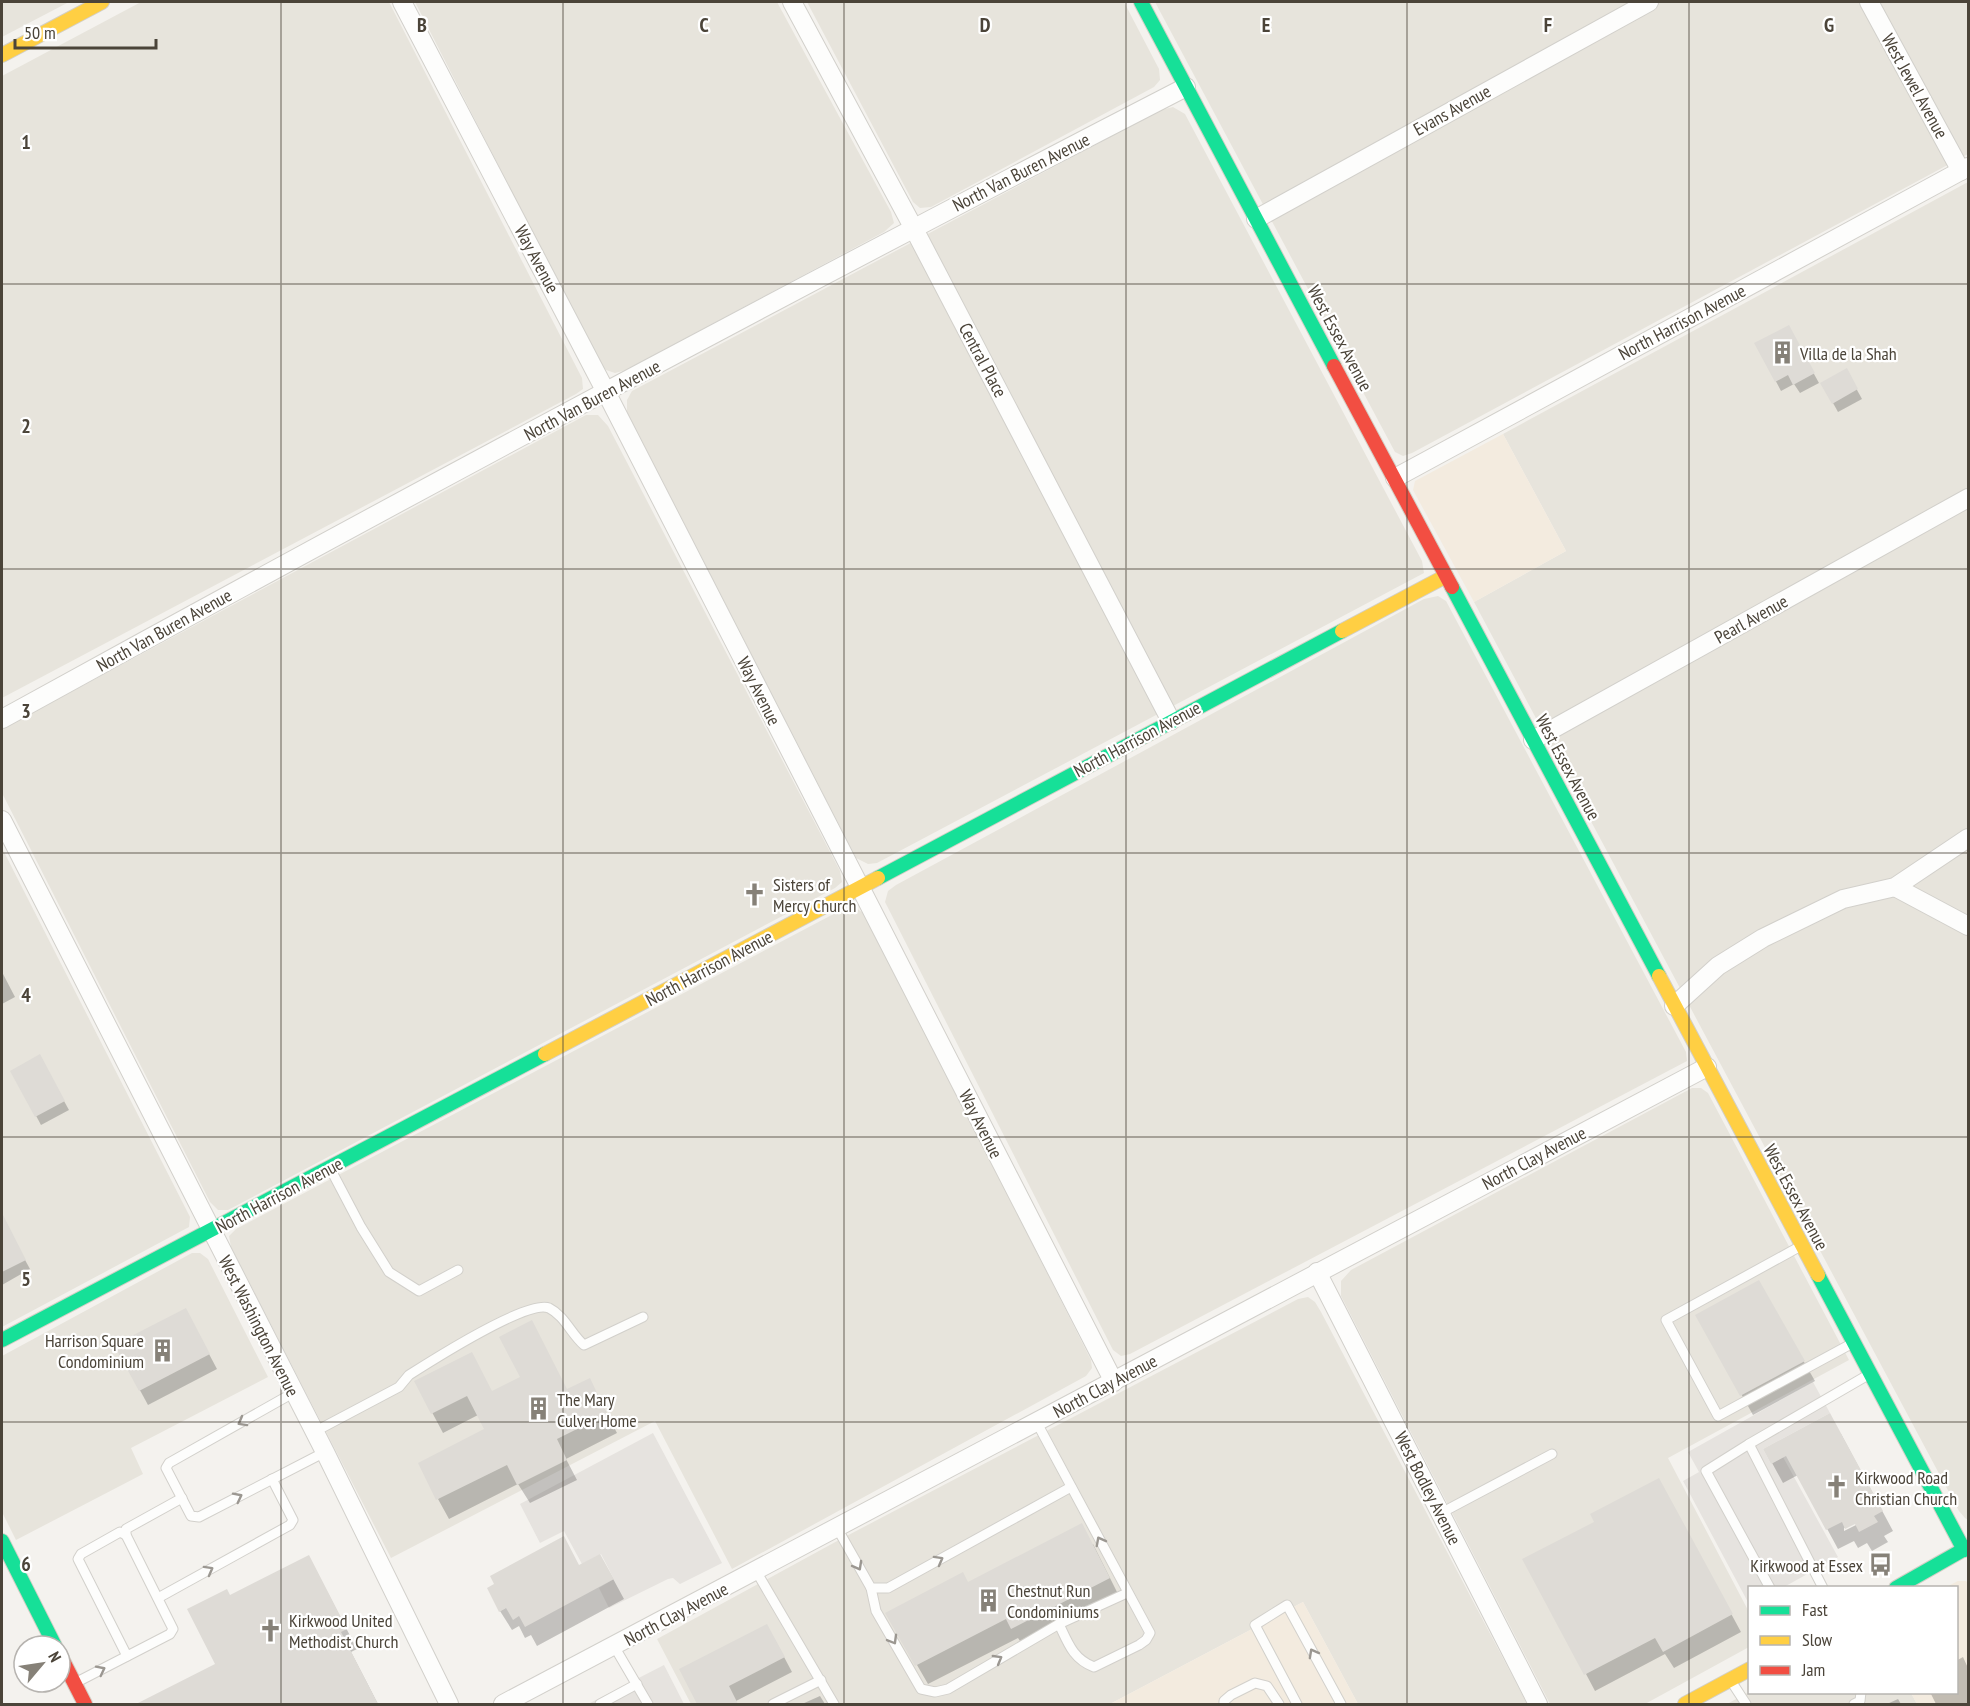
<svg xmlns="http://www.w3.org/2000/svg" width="1970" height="1706" font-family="'PT Sans Narrow',sans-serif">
<rect width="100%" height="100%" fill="#f4f2ee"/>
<g fill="#e7e4dc">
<path d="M2,2H69L2,37Z"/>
<path d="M141,2H389L582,378L583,389L576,394L2,698V76Z"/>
<path d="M415,2H777L891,212L894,223L884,232L626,370L615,373L606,370L599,363Z"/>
<path d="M807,2H1124L1159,69L1160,80L1154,87L931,207L920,208L913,202Z"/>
<path d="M1155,2H1968V154L1412,453L1403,456L1395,452Z"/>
<path d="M1173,107L1185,114L1422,561L1424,573L877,863L868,864L856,858L627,412V400L632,391L1161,110Z"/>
<path d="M1968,182V1520L1965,1518L1959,1511L1474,602L1566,551L1503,434Z"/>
<path d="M586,415H598L608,426L840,871L842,882L835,888L228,1210H218L210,1202L2,793V729Z"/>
<path d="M1438,596L1446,601L1686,1052L1687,1061L1130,1354L1121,1356L1113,1350L885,902L888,891L896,885L1424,599Z"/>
<path d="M2,848L190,1217L189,1227L2,1327Z"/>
<path d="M845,908H856L866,915L1091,1360L1092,1368L1086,1376L732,1569L655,1421L391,1558L231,1247L229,1236L236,1229Z"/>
<path d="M1692,1088H1701L1708,1093L1849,1360L1668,1458L1749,1612V1647L1645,1704H1550L1341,1296V1281L1351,1270Z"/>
<path d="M192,1253H200L208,1259L268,1377L131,1448L143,1474L16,1540L2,1512V1356Z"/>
<path d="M1308,1297L1315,1302L1321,1312L1527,1704H1358L1303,1602L1110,1704H691L657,1639L839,1540L1298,1299Z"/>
<path d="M1749,1692L1911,1693L1917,1704H1727Z"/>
</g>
<g fill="#f3ebdf">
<path d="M1503,434L1566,551L1474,602L1413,490L1415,481Z"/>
<path d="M1958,1581H1966L1968,1583V1704H1917L1911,1693L1956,1692V1588L1946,1587Z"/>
<path d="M1303,1602L1358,1704H1110Z"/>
</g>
<g fill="#e6e3df">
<path d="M1813,1382L1830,1413L1763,1449L1771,1464L1783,1457L1838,1557L1784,1587L1750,1588L1749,1604L1683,1481L1699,1472L1688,1452Z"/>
<path d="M653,1433L722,1563L680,1584L673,1578L668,1579L609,1608L599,1588L614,1579L601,1554L582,1564L564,1531L540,1543L520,1504Z"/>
<path d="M664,1665L684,1704H588Z"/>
</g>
<g fill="#0003" fill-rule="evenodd">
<path d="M1788,327L1819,383L1800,393L1794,384L1781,391L1756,344Z"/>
<path d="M1846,370L1862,399L1838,412L1822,383Z"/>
<path d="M2,972L15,997L2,1004Z"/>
<path d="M39,1056L69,1110L41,1125L12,1071Z"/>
<path d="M2,1218L30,1269L2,1285Z"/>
<path d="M1758,1282L1815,1381L1753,1415L1697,1316Z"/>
<path d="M193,1324L217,1369L148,1405L116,1346Z"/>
<path d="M522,1378L567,1391L589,1380L617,1433L566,1459L577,1480L530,1503L518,1484L449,1519L438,1499L486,1430L478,1415L443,1433L416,1382L493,1393Z"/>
<path d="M1841,1434L1893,1531L1884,1536L1888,1542L1872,1551L1867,1543L1858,1548L1854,1541L1838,1549L1798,1475L1783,1483L1765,1450ZM1861,1519L1862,1522L1844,1531V1528Z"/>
<path d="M1668,1497L1741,1632L1674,1668L1665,1654L1595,1691L1586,1674Z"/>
<path d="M1093,1544L1120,1598L1024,1647L1018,1638L928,1684L887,1613L968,1584Z"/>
<path d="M309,1557L357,1649L351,1652L378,1704H152L149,1700L217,1665L230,1597Z"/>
<path d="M580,1567L611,1575L624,1599L537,1646L531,1635L525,1638L519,1626L512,1630L500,1611Z"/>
<path d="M775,1640L792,1672L736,1701L737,1704H699L681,1670Z"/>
<path d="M1963,1657L1968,1668V1704H1936L1930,1692H1956V1661Z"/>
<path d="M820,1696L825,1704H802Z"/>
<path d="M1898,1699L1901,1704H1887Z"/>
</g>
<g fill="#dedbd6">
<path d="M1789,325L1815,373L1793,385L1788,375L1775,382L1754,343Z"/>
<path d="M1847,368L1858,389L1832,404L1820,383Z"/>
<path d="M40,1054L65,1101L35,1117L10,1071Z"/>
<path d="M2,1213L26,1260L2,1272Z"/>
<path d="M1759,1280L1805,1361L1740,1396L1695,1315Z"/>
<path d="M186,1308L210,1354L139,1391L114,1345Z"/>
<path d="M532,1320L567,1389L590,1378L607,1414L557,1439L567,1460L517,1485L507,1465L436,1500L418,1463L484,1429L467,1396L431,1414L414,1381L472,1352L492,1391L520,1377L499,1337Z"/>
<path d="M1830,1413L1883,1511L1874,1516L1878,1522L1859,1532L1855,1524L1845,1529L1842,1522L1826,1530L1786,1456L1771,1464L1763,1449Z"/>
<path d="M1659,1478L1733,1614L1663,1652L1655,1638L1584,1675L1522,1559L1594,1522L1590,1514Z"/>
<path d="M1082,1523L1110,1578L1011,1629L1006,1619L915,1666L885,1613L963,1572L968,1582Z"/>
<path d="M564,1536L579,1565L600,1554L614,1579L525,1627L519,1616L513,1620L506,1608L499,1612L487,1588L494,1584L490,1576Z"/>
<path d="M309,1555L347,1629L341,1632L378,1704H136L215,1664L187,1609L227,1589L230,1595Z"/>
<path d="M767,1624L785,1657L729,1686L738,1704H697L679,1669Z"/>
</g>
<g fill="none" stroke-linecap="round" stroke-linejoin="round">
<defs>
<g id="lane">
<path d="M331,1170L361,1227L389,1272L419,1291L458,1270"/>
<path d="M1799,1247L1666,1320L1718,1416L1851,1344"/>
<path d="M293,1393L169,1463L166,1468L191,1516L199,1517L325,1452"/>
<path d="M1037,1423L1150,1633L1146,1640L1139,1645L1094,1667C1073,1659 1068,1643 1059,1624"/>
<path d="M314,1432L399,1387L409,1375C431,1361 528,1299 549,1308C565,1316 571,1334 584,1345L643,1317"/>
<path d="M1749,1444L1868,1375"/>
<path d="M1441,1513L1552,1454"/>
<path d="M837,1528L871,1588H888L1071,1487"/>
<path d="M126,1535L120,1532L81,1554L78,1559L127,1656"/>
<path d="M756,1571L834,1704"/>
<path d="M871,1588L876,1611L921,1689L935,1692L948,1689L1059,1624L1127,1593"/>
<path d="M1770,1588L1706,1471L1749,1444L1823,1588"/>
<path d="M158,1598L290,1525L293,1520L272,1479"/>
<path d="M614,1646L648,1704"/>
<path d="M77,1682L170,1634L173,1629L126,1535V1529L182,1498"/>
<path d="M1733,1684L1746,1704"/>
<path d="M600,1704L637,1684"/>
<path d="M773,1704L821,1680"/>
<path d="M1224,1704V1701L1231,1695L1255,1683L1267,1686L1279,1704"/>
<path d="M1297,1704L1255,1625L1287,1605L1341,1704"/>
<path d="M1854,1704L1860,1701L1861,1692"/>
</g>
<g id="street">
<path d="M402,2L606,392L1114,1382"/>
<path d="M792,2L913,227L1171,721"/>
<path d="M1869,2L1961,171"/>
<path d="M1256,219L1649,2"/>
<path d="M1395,478L1968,167"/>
<path d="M2,719C394,503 788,292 1186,87"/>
<path d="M1533,740L1968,498"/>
<path d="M2,820L325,1452L449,1704"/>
<path d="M1895,887L1968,926"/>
<path d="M1674,1006L1718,966L1763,938L1843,899L1895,887L1968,838"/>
<path d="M1317,1272L1538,1704"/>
<path d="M503,1704L1707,1067"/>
</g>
<g id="fast">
<path d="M1141,2L1334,366"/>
<path d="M1452,587L1659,976"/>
<path d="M878,878L1342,631"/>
<path d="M1818,1275L1964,1550"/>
<path d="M2,1340L545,1054"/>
<path d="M2,1541L55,1646"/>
<path d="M1896,1588L1968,1547"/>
</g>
<g id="slow">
<path d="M2,55L102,2"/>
<path d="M1342,631L1446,576"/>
<path d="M1659,976L1818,1275"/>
<path d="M545,1054L878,878"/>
<path d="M1685,1704L1750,1669"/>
</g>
<g id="jam">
<path d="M1334,366L1452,587"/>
<path d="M60,1655L85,1704"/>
</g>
</defs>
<use href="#lane" stroke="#d2d0cb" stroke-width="11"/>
<use href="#street" stroke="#d2d0cb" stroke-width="20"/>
<use href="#fast" stroke="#d3cfc5" stroke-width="16"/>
<use href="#slow" stroke="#d3cfc5" stroke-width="16"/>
<use href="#jam" stroke="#d3cfc5" stroke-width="16"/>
<use href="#lane" stroke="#fdfdfc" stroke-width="9"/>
<use href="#street" stroke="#fdfdfc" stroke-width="18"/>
<use href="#fast" stroke="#16e098" stroke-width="14"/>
<use href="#slow" stroke="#ffcf43" stroke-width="14"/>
<use href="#jam" stroke="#f24e42" stroke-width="14"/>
</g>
<defs><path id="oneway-chevron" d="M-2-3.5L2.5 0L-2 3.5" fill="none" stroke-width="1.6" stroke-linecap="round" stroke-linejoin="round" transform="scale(1.5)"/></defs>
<g stroke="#9b9791">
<use href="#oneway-chevron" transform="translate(242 1422) rotate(151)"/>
<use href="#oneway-chevron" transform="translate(238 1497) rotate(-27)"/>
<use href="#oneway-chevron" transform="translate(1100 1541) rotate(-118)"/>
<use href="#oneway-chevron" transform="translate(939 1560) rotate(-29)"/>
<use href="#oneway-chevron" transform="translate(858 1566) rotate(61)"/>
<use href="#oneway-chevron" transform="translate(209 1570) rotate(-29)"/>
<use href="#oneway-chevron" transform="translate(893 1640) rotate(60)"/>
<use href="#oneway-chevron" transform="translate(1313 1653) rotate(-119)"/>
<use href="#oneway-chevron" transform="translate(998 1659) rotate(-30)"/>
<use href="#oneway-chevron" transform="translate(101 1670) rotate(-27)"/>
</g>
<path fill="none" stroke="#4b4439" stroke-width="1.5" stroke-opacity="0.55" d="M281,2V1704M563,2V1704M844,2V1704M1126,2V1704M1407,2V1704M1689,2V1704M2,284H1968M2,569H1968M2,853H1968M2,1137H1968M2,1422H1968"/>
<defs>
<symbol id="building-bare" viewBox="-9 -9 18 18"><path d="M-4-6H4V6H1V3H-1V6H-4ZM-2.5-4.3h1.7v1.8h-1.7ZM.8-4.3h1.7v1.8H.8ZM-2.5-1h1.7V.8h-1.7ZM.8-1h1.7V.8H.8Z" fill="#868178" stroke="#fff" stroke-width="2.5" paint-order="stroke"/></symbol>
<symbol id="church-bare" viewBox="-9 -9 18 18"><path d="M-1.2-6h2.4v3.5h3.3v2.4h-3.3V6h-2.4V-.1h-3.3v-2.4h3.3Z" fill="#868178" stroke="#fff" stroke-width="2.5" paint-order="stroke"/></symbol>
<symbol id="bus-bare" viewBox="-9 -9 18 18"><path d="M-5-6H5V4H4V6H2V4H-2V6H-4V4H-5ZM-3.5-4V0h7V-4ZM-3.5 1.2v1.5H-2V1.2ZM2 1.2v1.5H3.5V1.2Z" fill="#868178" stroke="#fff" stroke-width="2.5" paint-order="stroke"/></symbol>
</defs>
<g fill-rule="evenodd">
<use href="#building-bare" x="1766" y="336" width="33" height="33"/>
<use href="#church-bare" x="738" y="878" width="33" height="33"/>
<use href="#building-bare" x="146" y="1334" width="33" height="33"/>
<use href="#building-bare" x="522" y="1392" width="33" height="33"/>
<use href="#church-bare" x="1820" y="1470" width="33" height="33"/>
<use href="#bus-bare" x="1864" y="1548" width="33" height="33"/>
<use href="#building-bare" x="972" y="1584" width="33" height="33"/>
<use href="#church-bare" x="254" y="1614" width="33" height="33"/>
</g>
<g text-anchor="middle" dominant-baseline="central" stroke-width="4.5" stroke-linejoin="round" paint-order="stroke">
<g font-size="18" fill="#4b4439" stroke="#fff">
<text transform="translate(1915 86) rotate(61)">West Jewel Avenue</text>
<text transform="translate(1452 110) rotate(-29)">Evans Avenue</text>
<text transform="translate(1021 172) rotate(-27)">North Van Buren Avenue</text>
<text transform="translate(537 259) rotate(62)">Way Avenue</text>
<text transform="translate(1682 322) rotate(-28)">North Harrison Avenue</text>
<text transform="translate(1340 338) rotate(62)">West Essex Avenue</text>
<text transform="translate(983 360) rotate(62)">Central Place</text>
<text transform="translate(592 400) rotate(-28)">North Van Buren Avenue</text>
<text transform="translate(1751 619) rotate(-29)">Pearl Avenue</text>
<text transform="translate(164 630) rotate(-29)">North Van Buren Avenue</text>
<text transform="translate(759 691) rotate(63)">Way Avenue</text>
<text transform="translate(1137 739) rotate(-28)">North Harrison Avenue</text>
<text transform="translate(1568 767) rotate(62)">West Essex Avenue</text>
<text transform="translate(709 968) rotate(-28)">North Harrison Avenue</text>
<text transform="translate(981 1124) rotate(63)">Way Avenue</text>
<text transform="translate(1534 1158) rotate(-28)">North Clay Avenue</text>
<text transform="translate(279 1195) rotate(-28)">North Harrison Avenue</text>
<text transform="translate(1796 1197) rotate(62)">West Essex Avenue</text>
<text transform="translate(259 1326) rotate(63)">West Washington Avenue</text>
<text transform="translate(1105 1386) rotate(-28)">North Clay Avenue</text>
<text transform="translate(1428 1488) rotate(63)">West Bodley Avenue</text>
<text transform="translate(676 1614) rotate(-28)">North Clay Avenue</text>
</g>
<g font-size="18" fill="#4b4439" stroke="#fff" text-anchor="start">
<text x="1800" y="353">Villa de la Shah</text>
<text x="773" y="884">Sisters of<tspan x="773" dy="21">Mercy Church</tspan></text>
<text x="144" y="1340" text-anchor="end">Harrison Square<tspan x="144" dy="21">Condominium</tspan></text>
<text x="557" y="1399">The Mary<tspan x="557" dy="21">Culver Home</tspan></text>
<text x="1855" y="1477">Kirkwood Road<tspan x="1855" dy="21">Christian Church</tspan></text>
<text x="1863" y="1565" text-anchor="end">Kirkwood at Essex</text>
<text x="1007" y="1590">Chestnut Run<tspan x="1007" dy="21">Condominiums</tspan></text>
<text x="289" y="1620">Kirkwood United<tspan x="289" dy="21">Methodist Church</tspan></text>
</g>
</g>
<g font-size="20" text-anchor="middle" font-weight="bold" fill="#4b4439" stroke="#fff" stroke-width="4.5" stroke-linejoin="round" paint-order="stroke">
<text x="422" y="32">B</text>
<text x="704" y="32">C</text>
<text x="985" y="32">D</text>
<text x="1266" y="32">E</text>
<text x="1548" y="32">F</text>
<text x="1829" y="32">G</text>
<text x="26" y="149">1</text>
<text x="26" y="433">2</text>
<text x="26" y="718">3</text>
<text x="26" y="1002">4</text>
<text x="26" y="1286">5</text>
<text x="26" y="1571">6</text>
</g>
<rect width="1970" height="1706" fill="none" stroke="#4b4439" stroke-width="6"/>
<rect x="1748" y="1586" width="210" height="108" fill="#ffffff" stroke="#b7b4b0" stroke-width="1.5"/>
<rect x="1760" y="1606" width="30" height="9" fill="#16e098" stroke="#b7b4b0" stroke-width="1.5"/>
<text x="1802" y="1616" font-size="18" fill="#4b4439">Fast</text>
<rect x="1760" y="1636" width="30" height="9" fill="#ffcf43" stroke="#b7b4b0" stroke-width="1.5"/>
<text x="1802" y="1646" font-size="18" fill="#4b4439">Slow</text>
<rect x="1760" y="1666" width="30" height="9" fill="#f24e42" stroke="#b7b4b0" stroke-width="1.5"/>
<text x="1802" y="1676" font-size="18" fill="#4b4439">Jam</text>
<g transform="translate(42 1664) rotate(61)"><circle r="28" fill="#ffffff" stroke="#b7b4b0" stroke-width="1.5"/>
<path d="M0-4.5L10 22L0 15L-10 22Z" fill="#868178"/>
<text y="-9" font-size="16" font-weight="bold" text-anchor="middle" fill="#4b4439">N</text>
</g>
<path d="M15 39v9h141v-9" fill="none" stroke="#4b4439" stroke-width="3"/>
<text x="24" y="39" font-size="18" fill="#4b4439" stroke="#ffffff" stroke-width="4.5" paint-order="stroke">50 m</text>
</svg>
